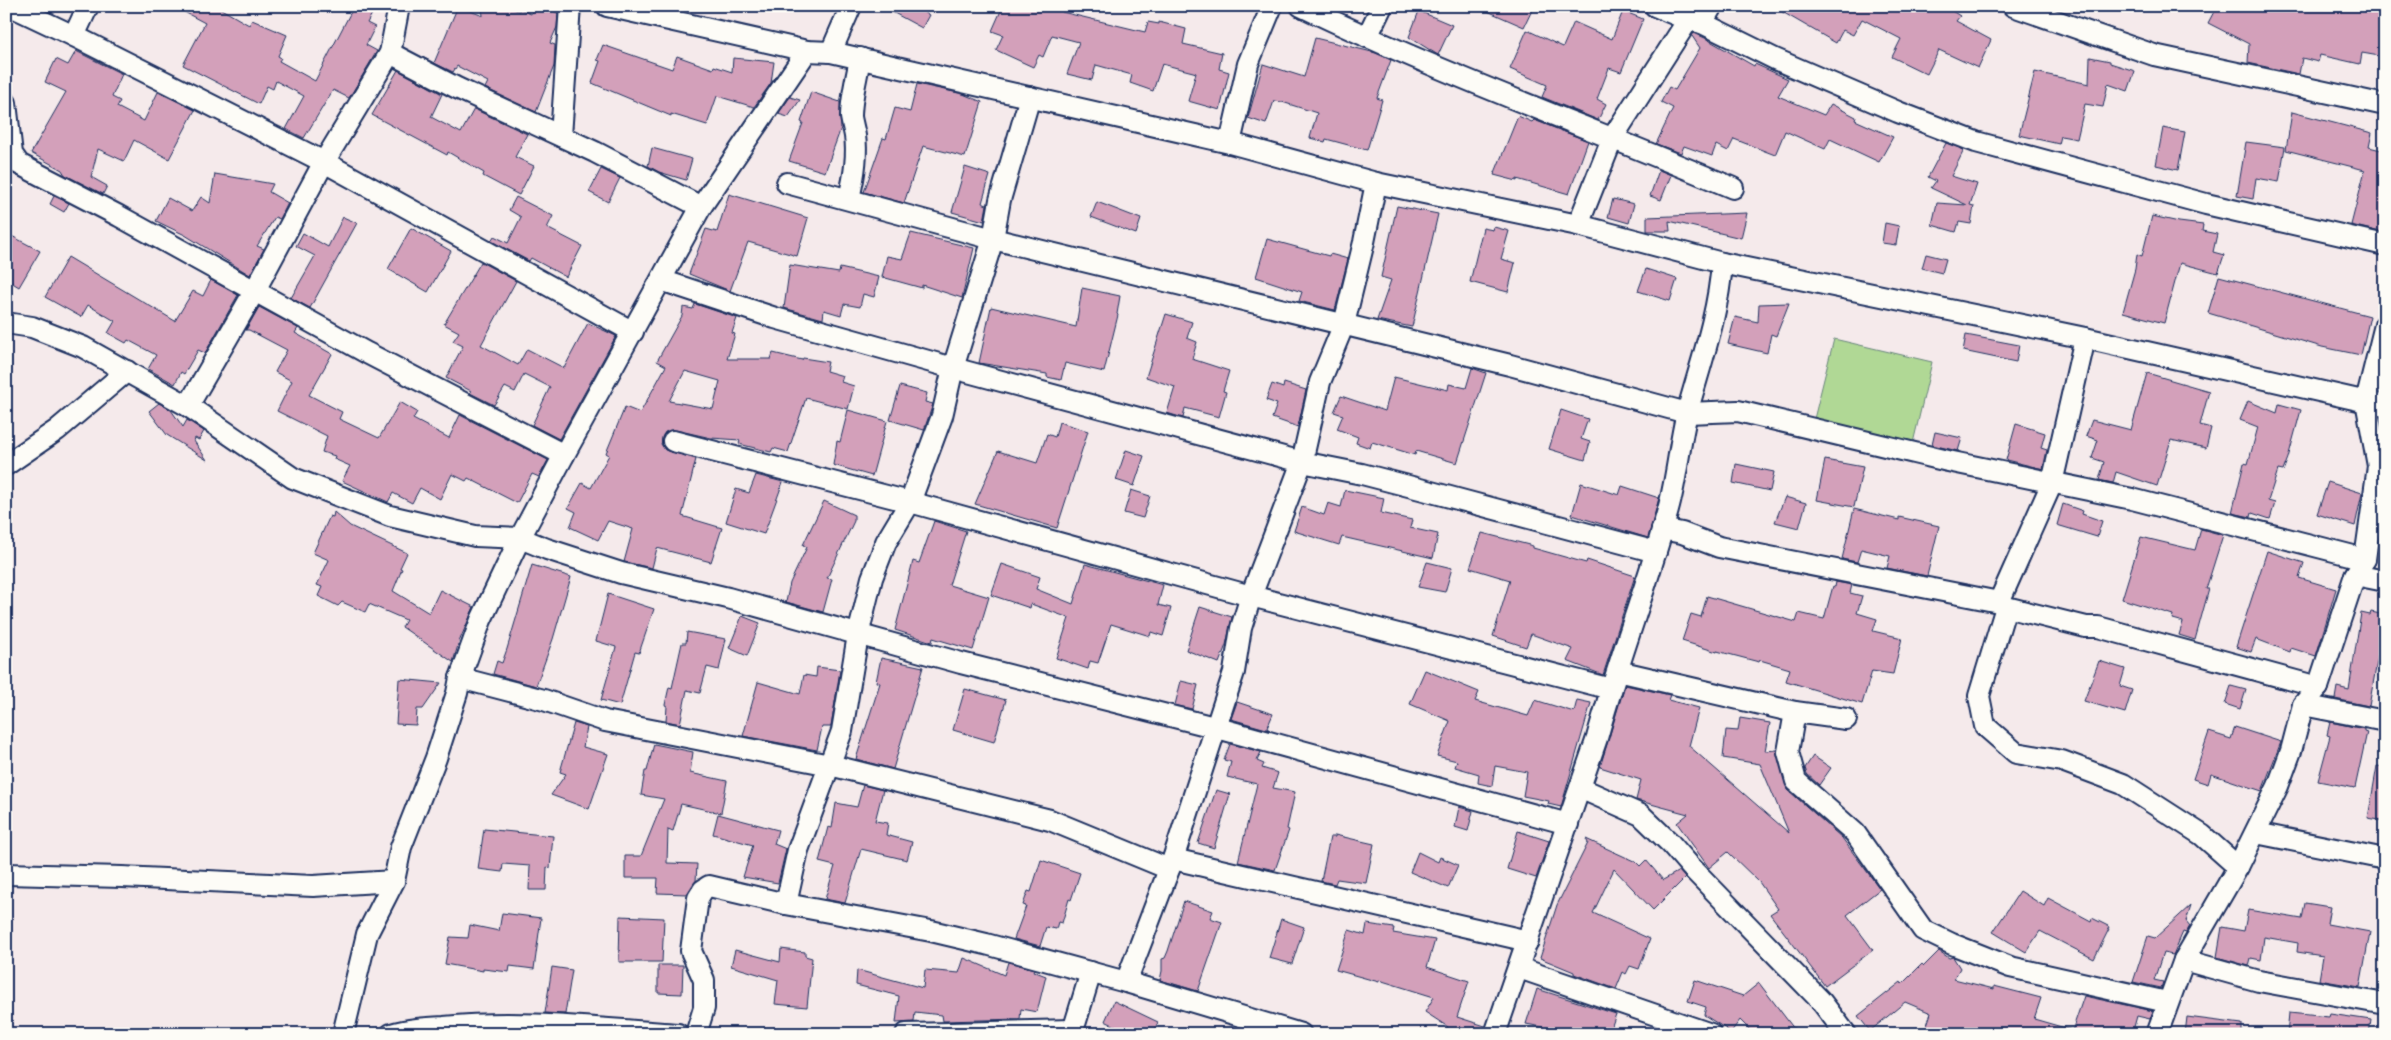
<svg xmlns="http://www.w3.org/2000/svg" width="2391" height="1040" font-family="'Patrick Hand',sans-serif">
<rect width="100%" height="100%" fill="#f5eaeb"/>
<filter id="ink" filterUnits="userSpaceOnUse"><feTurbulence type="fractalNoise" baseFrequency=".02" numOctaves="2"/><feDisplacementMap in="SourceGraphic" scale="10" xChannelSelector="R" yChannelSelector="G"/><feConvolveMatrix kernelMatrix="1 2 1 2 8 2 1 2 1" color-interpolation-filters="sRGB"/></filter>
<g filter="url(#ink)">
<path fill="#b0d895" stroke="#66847a" d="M1834,339L1932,362L1913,443L1814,419Z"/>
<g fill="#d3a0ba" stroke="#1b2f5e" fill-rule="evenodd">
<path d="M173,6H216L249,25L252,20L287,35L278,56L281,58L279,61L315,81L354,6H362L373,12L367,23L375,27L366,45L377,51L349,98L333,90L304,138L286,129L304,96L276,81L273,89L267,86L259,104L183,65L205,23Z"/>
<path d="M458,6L483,16L482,6H505L519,11L520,9L531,14L534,6H540L558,13L557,27L550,43L555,45L554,66L536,112L485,88L488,82L457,66L453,72L434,63Z"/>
<path d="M881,6H914L929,15L922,28Z"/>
<path d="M1003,6H1064L1062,12L1145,32L1148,22L1159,24V22L1186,29L1183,44L1222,53L1219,69L1229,72L1220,110L1188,101L1196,73L1193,72L1162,64L1153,91L1130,83L1132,75L1096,65L1092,80L1067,74L1079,42L1052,35L1043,57L1039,55L1033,67L996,50L1003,35L992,31Z"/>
<path d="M1476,6H1534L1524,27Z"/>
<path d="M1772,6H1944L1960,16L1956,21L1991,40L1978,68L1939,50L1927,74L1892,57L1901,39L1862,19L1853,35L1843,30L1836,43Z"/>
<path d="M2217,6H2385V57L2362,53L2360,64L2320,55L2318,62L2302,58L2299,74L2248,63L2249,44L2208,23Z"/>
<path d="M1419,11L1452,25L1438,55L1409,37Z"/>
<path d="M1623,11L1643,19L1621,72L1609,68L1597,99L1606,104L1598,120L1542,97L1547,85L1510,69L1527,30L1563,47L1574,22L1612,39Z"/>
<path d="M1694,33L1705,38L1754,66L1755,64L1788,79L1778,96L1824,115L1831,104L1856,117L1855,120L1893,137L1879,162L1830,139L1825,149L1785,131L1775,155L1734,139L1728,151L1716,145L1712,156L1684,146L1681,153L1656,144L1673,108L1661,102L1669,87L1675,90L1700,48L1692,36Z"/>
<path d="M1315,38L1376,53L1391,60L1377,98L1382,100L1367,150L1326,139L1325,142L1310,138L1317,113L1282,102L1274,101L1266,124L1248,118L1263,64L1304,77Z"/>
<path d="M603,45L672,69L677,56L713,69L714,66L732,72L733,58L774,62L771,83L754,107L717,96L707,125L671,114V116L592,83L600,61L597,60Z"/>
<path d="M76,51L122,74L112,97L120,101L117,107L144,121L158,92L195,110L169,159L134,140L124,161L98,149L91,177L107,186L103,194L65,175L62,170L31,153L66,92L45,82L56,59L68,65Z"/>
<path d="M2090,57L2110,61V63L2135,71L2128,91L2108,84L2103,107L2085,104L2077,139L2061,136L2059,144L2019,135L2035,72L2089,84Z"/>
<path d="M398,70L442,94L431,117L461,133L474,109L527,134L515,157L534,166L519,195L483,176L484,173L448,152L447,155L372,115Z"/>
<path d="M917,84L963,94L982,102L965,157L923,146L904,203L864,192L883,138L886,139L895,108L910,112Z"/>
<path d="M811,92L840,102L841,128L825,172L789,161L803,123L801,122Z"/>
<path d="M790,97L800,100L788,117L778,114Z"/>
<path d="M2292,112L2372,133L2369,147L2385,151V233L2351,225L2365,170L2286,150Z"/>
<path d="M1518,116L1532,122L1534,120L1588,141L1569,194L1517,179V181L1494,175Z"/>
<path d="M2163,128L2185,132L2178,170L2156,165Z"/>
<path d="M2246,142L2285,147L2279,182L2256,178L2253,199L2237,196Z"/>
<path d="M1946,143L1964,150L1951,176L1977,184L1970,205L1974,206L1971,224L1959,222L1956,232L1932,225L1937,203L1967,205L1931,188L1936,181L1928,177Z"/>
<path d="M652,148L692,159L686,180L659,172L648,166Z"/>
<path d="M965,167L990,175L982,203L987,205L984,221L952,212Z"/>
<path d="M601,169L620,178L608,202L589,192Z"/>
<path d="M1659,170L1671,175L1661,200L1650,196Z"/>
<path d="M215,174L273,184L269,192L288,203L280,219L275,217L257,246L264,249L250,275L185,235L156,221L168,198L192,211L201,197L210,203Z"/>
<path d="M729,194L808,218L797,256L748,242L730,291L689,274L706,229L717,232Z"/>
<path d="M54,196L69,203L64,212L50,204Z"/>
<path d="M516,197L553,216L547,228L582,246L566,277L531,258L529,261L491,241L494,236L508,243L521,217L509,210Z"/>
<path d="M1613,199L1634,204L1629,223L1608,217Z"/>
<path d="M1097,202L1141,219L1136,234L1091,217Z"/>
<path d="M1397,206L1438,214L1412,327L1377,320L1391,280L1381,277Z"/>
<path d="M1747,213L1741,238L1669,221L1670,231H1647V217Z"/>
<path d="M2152,216L2179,222L2203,225L2202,231L2217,234L2213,252L2224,255L2218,273L2180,263L2164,323L2123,312L2135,269L2137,254L2142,256Z"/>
<path d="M343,217L357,223L310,308L291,298L315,256L296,246L303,233L328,247Z"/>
<path d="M1885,223L1899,226L1896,245L1882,243Z"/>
<path d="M1494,227L1509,231L1501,259L1515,263L1508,292L1470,282L1483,228L1493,230Z"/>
<path d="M411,228L451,251L428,292L388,269Z"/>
<path d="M6,233L40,251L19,287L6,279Z"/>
<path d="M911,233L974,248L962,298L922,285V288L882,277L887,256L902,259Z"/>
<path d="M1267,239L1329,256L1330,254L1348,259L1335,310L1299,301L1302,292L1256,277Z"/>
<path d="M1926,254L1946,259L1942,273L1922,268Z"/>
<path d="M68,257L175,321L193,291L203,296L211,280L238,295L205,353L198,350L184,374L181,372L175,384L148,369L156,355L128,340L126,343L108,333L115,321L88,305L81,317L45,297Z"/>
<path d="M481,262L516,281L481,345L518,365L527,349L564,368L588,323L616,336L559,439L532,425L550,387L524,374L515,392L505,387L494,405L470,393L471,391L446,378L463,346L453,341L459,332L444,324Z"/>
<path d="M790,265L839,273L840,268L879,277L874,297L863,294L860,307L844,304L841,315L824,310L823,319L784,308Z"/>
<path d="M1646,269L1677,279L1670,301L1638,291Z"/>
<path d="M2219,276L2370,316L2361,355L2322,347L2208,313Z"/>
<path d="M1082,288L1120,296L1117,314L1118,315L1104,372L1065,363L1061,380L1047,377V374L979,363L991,307L1076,327Z"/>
<path d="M1789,303L1776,336L1771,334L1767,353L1728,344L1735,317L1758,322L1759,304Z"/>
<path d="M695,304L737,318L732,333L735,334L727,359H771L773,353L802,360L803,358L828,362L826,371L843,376L841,382L854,386L848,409L806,398L788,452L773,448L771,452L739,444L740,440L711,438L676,430L665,432L661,444L665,450L696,459L682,516L722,528L711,562L657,548L652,568L624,562L633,529L608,521L598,540L570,527L576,512L568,508L582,483L591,488L609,455L606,453L625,407L640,413L666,366L657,361L682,316L683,307L693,309ZM685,371L720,381L713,409L669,401Z"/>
<path d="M259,307L298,328L295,333L332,354L309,395L342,412L339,419L379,438L400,402L417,412L413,419L449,438L460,415L548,460L539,477L532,474L517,503L468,478L466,481L452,474L440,499L420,488L412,503L393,493L388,502L342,481L350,466L334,459L335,456L322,452L327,436L277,411L292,381L275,372L287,350L249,330H246Z"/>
<path d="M1166,314L1192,322L1187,338L1197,342L1192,359L1229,371L1223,391L1226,392L1219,417L1185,408L1183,418L1167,413L1175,387L1146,377Z"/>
<path d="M1966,335L2019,345L2016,362L1963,351Z"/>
<path d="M1472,368L1486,373L1457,463L1416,451L1415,455L1372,442L1370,448L1356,443L1358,437L1337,429L1343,415L1334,412L1341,396L1385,411L1394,377L1448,390L1449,384L1466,388Z"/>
<path d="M2147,373L2209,391L2200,425L2211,428L2206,448L2171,440L2157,486L2116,472L2113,483L2099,480L2104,462L2092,458L2098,440L2086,436L2092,420L2131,430Z"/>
<path d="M1284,383L1306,390L1298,427L1272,418L1277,404L1266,400L1272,384L1283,388Z"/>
<path d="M900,386L927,393L925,402L933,404L924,430L890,420Z"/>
<path d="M2248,401L2277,413L2279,404L2301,410L2288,458L2283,471L2278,470L2268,501L2275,503L2270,519L2252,513L2251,517L2232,513L2244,463L2248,464L2258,427L2240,420Z"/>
<path d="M159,403L171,410L183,427L187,420L204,431L199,440L195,438L194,441L207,460L167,435L149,411Z"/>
<path d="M848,410L887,421L872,476L833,465L837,441L840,442Z"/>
<path d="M1561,410L1588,419L1581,439L1590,442L1585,460L1549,449Z"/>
<path d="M1059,422L1088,431L1057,528L975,504L998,451L1037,463L1047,434L1055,437Z"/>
<path d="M2016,424L2045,433L2041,448L2047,450L2043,469L2006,460Z"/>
<path d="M1935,432L1962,438L1958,451L1932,445Z"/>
<path d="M1126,450L1144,456L1134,486L1116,480Z"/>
<path d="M1825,460L1863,467L1854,507L1817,500Z"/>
<path d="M1736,464L1774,472L1770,491L1733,483Z"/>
<path d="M756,475L783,482L764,534L726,522L736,489L749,493Z"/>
<path d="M2328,482L2362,493L2355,526L2317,514Z"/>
<path d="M1581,483L1619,495L1622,486L1659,498L1648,538L1572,515Z"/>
<path d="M1131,490L1150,496L1143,518L1124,513Z"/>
<path d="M1345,490L1384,498L1381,513L1412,520L1410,528L1438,534L1433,558L1342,537L1339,545L1294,531L1302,507L1324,515L1328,503L1341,507Z"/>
<path d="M1785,497L1806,503L1799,528L1775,522Z"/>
<path d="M824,501L854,515V521L827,578L832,579L823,612L786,602L790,583L807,547L803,545Z"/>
<path d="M2063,504L2083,511L2082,514L2102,521L2097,537L2057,525Z"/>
<path d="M1854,509L1899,520V517L1939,526L1927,576L1887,568L1890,556L1861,549L1857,562L1842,559Z"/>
<path d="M334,512L350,526L407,553L400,568L402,569L393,591L429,613L440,590L474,607L459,642L453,662L402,627L406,620L369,604L365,612L342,602L338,606L318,596L322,587L317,585L329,560L313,553L330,516L333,517Z"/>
<path d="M934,521L966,531L949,585L989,597L973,650L933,638L932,642L895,630L913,561L919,563Z"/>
<path d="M2201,529L2223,535L2206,589H2209L2195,640L2179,635L2183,622L2172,619L2173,615L2122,599L2141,537L2195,550Z"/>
<path d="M1482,533L1533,546V548L1586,563L1587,560L1635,576L1603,675L1567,661L1573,649L1531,634L1526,647L1493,636L1510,580L1470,568Z"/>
<path d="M2267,551L2304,563L2299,578L2336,589L2316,656L2291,648L2290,652L2256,639L2251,652L2236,647Z"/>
<path d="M1427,562L1452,568L1445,592L1418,587Z"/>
<path d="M1002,564L1040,577L1036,589L1073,604L1085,564L1163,585L1158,605L1171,608L1163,636L1151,632L1150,636L1111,624L1098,663L1090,661L1088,669L1056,658L1069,618L1031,604L1030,608L991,595Z"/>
<path d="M532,565L571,577L553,639L536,686L493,674L497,661L502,663L507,649Z"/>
<path d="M1836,582L1852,585L1850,593L1862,596L1857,613L1877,619L1873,631L1902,638L1893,674L1872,671L1862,704L1786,681L1790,669L1760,660L1759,662L1717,651V652L1682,641L1691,614L1701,617L1707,596L1796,622L1799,613L1824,619L1833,586L1835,587Z"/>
<path d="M608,594L654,609L639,653L635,652L620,705L601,700L616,647L596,641Z"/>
<path d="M1200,607L1232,617L1226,645L1219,663L1186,650Z"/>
<path d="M2371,612L2385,615V653L2379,651L2369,706L2335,699L2337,687L2349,690L2361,613L2370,615Z"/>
<path d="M742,616L760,623L747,656L729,648Z"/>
<path d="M687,632L726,639L719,670L707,667L700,693L687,690L680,724L666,721L667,706L665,705L669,687L672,688L682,643H686Z"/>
<path d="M881,658L923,667L893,769L856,759L880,683L876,682Z"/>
<path d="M2099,661L2125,669L2120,686L2132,690L2125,713L2084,701Z"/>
<path d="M817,667L840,670L831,727H822L817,750L743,736L758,682L800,694L804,675L816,677Z"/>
<path d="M1425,670L1479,692L1475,701L1528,716L1535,700L1574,712L1577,700L1591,703L1561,807L1548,804L1549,801L1523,796L1527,772L1495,766L1492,786L1478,783L1479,774L1455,767L1457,761L1437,756L1450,721L1410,704Z"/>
<path d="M399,679L441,683L423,709H417L416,725L396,724Z"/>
<path d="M1181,681L1198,685L1192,709L1175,705Z"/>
<path d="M1625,685L1670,695L1668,700L1699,708L1689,746L1789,833L1760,764L1723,758L1726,730L1738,731L1740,718L1770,723L1765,751L1776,750L1788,790L1842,838L1880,889L1847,915L1873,950L1825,986L1770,914L1778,909L1759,882L1728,852L1709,868L1677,823L1688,814L1636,800L1641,780L1600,767Z"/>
<path d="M2231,686L2246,690L2240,709L2225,704Z"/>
<path d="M965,689L1006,700L994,742L953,730Z"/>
<path d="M1237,702L1273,714L1267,728L1270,730L1231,719Z"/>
<path d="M2330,722L2364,729V731L2367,732L2355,788L2318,781L2330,736L2327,735Z"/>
<path d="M574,723L587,727L583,747L608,754L589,809L551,795L566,774L560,772Z"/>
<path d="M2235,727L2281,742L2262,791L2211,774L2208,784L2193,779L2209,732L2231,739Z"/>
<path d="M654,744L693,752L690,773L727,781L721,813L681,804L673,831L668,829L667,863L697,864L696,881L687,894L657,893L658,878H625V856H641L664,799L641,795L645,771H647Z"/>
<path d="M1230,744L1261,752L1257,761L1264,764L1262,768L1278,773L1273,788L1295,792L1287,829L1289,830L1275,870L1238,862L1257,784L1227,777L1231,762L1224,760Z"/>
<path d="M1813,756L1831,768L1819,785L1807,774L1805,768Z"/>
<path d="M2377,766L2385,767V821L2368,818Z"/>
<path d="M863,785L883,790L875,821L888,823L886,835L912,842L907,860L861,849L845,903L825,899L835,866L819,862L828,827L832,828L836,803L857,807Z"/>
<path d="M1216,790L1230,794L1214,848L1198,843Z"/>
<path d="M1459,807L1473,811L1468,831L1455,827Z"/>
<path d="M718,814L778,830L774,844L786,849L778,883L743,877L753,845L713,834Z"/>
<path d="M484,829L553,836L550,868L547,867L546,890H529L530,866L503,864L502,872L478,869Z"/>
<path d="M1518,831L1549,841L1536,878L1507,869Z"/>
<path d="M1335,835L1374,844L1366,883L1337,879L1335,884L1321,881L1330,837H1335Z"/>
<path d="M1586,839L1636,862L1640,866L1646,860L1663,880L1679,871L1685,878L1653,910L1614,869L1593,913L1650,939L1639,969L1630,966L1626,974L1623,972L1616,989L1574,974V972L1540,958L1557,905L1588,843Z"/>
<path d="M1418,852L1438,862L1440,857L1458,865L1448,888L1410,872Z"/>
<path d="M1041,860L1080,873L1071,900L1069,899L1062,923L1058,922L1056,929L1046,927L1040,946L1014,939L1026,906L1023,905L1028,891L1031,892Z"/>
<path d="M2020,891L2044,906L2048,898L2091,921L2092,918L2110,927L2094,959L2040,931L2026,952L1993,932Z"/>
<path d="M1184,901L1213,911L1210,918L1222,922L1198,991L1160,980L1162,971V959L1165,958L1168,951Z"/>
<path d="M2305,903L2330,907L2327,924L2370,932L2360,987L2319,980L2323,956L2297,952L2298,943L2264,937L2261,960L2251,958L2249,966L2217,957L2222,927L2244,931L2248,910L2302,919Z"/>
<path d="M2191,905L2186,921L2190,926L2186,933L2183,932L2173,955L2163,953L2154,980L2163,982L2161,988L2133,982L2148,936L2155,938Z"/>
<path d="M502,913L541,918L534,969L510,966L509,972L483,969V971L445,964L450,937L468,938L470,925L499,931Z"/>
<path d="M620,916L664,918L662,962H619Z"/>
<path d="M1281,919L1304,927L1292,964L1269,958Z"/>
<path d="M1367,924L1394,928L1393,933L1435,940L1427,967L1469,981L1457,1017L1485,1026L1483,1034H1445L1448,1027L1425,1012L1434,997L1379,980V982L1336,970L1349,930L1365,935Z"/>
<path d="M781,949L805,952V956L812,958L807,1007L775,1004L778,980L731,966L735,950L780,962Z"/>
<path d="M1939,951L1949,958L1953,957L1960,968L1954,979L1994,989V986L2041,998L2034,1019L2072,1030L2071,1034H1924L1931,1013L1905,1002L1870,1031L1858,1016L1901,982L1902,984L1922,964L1924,966Z"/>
<path d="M964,958L1004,975L1008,962L1034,969L1033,971L1046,976L1037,1012L1021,1009L1020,1019L943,1021L942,1015L915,1012L914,1022L896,1023L899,996L856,985L857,970L923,988L925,970L959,973Z"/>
<path d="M658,965H683L682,994L658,993Z"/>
<path d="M552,967L572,970L565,1014L545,1013Z"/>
<path d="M1695,980L1743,996L1759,983L1798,1034H1754L1740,1020L1731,1032L1704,1015L1706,1007L1688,1001Z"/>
<path d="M1537,989L1616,1014L1609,1034H1545L1547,1028L1526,1024Z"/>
<path d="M2084,996L2153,1011L2150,1019L2137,1016L2132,1034H2071Z"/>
<path d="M1114,1001L1158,1022L1153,1034H1132L1105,1021Z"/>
<path d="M2289,1013L2329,1017L2330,1014L2371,1020L2369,1034H2287Z"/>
<path d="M2187,1017L2242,1024V1034H2185Z"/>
</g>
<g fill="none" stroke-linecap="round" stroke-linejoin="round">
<defs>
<g id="street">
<path d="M607,6L807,51L831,52L1230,143L1376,183L1578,225L1722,263L2085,338L2385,406"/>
<path d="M1301,6C1442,74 1589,127 1733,188"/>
<path d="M1655,6L1688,20"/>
<path d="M2013,6L2154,55L2385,105"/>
<path d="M6,7L17,9L74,36L324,162L633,332"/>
<path d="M1702,23L1775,59L1898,112L1976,142L2206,204L2385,245"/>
<path d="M74,36L88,6"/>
<path d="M1367,37L1382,6"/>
<path d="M831,52L851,6"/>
<path d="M390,53L457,88L595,152L701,207"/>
<path d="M6,103L12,154L19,164L119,216L367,353L564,455"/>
<path d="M561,136L570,6"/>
<path d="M1230,143L1248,64L1272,6"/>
<path d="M787,183L993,239L1510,365L1687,413L1738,411L1948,461L2132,499L2365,559"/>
<path d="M849,198C854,178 858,157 855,136C854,130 852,123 851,117C851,97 857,77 860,58"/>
<path d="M1578,225L1613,137L1688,20L1702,23L1712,6"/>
<path d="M661,280L775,318L953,368L1302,462L1362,474L1420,489L1656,552"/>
<path d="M6,323L32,327L83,347L188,406L293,478L390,516L475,536L520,538L547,549L621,573L728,598L961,663L1214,727L1568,824"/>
<path d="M188,406L254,292L324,162L390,53L399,6"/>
<path d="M673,441L910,502L1251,596L1611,689"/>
<path d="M6,465L57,430L127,371"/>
<path d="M1662,529L1682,533L1719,547L1999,602L2006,607L2086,627H2098L2318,687"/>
<path d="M2355,575L2385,581"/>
<path d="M1999,602L2052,483L2085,338"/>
<path d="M2006,607L1979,696L1985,726L2016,753L2062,761L2123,784L2202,835L2238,867"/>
<path d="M1618,671L1795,712L1846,719"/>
<path d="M460,678L544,700L605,721L830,765L1050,820L1169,869"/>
<path d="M2303,705L2385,721"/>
<path d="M1795,712L1788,752L1796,781L1855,833L1923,930L1952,944L2010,967L2167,1002"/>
<path d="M1580,788L1641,815L1670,843L1690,866L1821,1001L1846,1034"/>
<path d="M2256,833L2385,859"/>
<path d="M1173,859L1528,941"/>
<path d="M6,874L122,877L313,886L394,881"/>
<path d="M786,904L798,850L842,731L858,635L872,578L886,542L910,502L942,416L953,368L993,239L1000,200L1030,97"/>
<path d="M2184,960L2259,981L2385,1004"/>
<path d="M1519,968L1711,1034"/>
<path d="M1126,982L1173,859L1234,672L1241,628L1251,596L1302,462L1320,382L1344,324L1364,242L1376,183"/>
<path d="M343,1034L367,934L394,881L401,847L436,758L457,693L460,678L481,620L520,538L564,455L701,207L807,51"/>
<path d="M391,1034C408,1029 426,1028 444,1027C522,1019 600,1029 678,1034"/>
<path d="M696,1034L704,1008V980L691,951L698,898L703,890L709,886L786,904L931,931L986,944L1126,982L1301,1034"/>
<path d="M906,1034L1072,1030"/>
<path d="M1072,1034L1091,972"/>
<path d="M1495,1034L1597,738C1618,661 1647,587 1668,510C1677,478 1679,445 1687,413C1701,362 1718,316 1722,263"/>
<path d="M2157,1034L2184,960L2238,867L2278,786L2291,751L2303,705L2318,687L2355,575L2365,559L2378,466L2366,401L2385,325"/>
</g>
</defs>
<use href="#street" stroke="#1b2f5e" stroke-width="24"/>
<use href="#street" stroke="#fdfcf7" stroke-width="20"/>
</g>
</g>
<rect width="2391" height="1040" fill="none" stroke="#fdfcf7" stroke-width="25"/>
<rect x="12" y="12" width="2366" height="1015" fill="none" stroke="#1b2f5e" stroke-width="2" filter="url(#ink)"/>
</svg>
